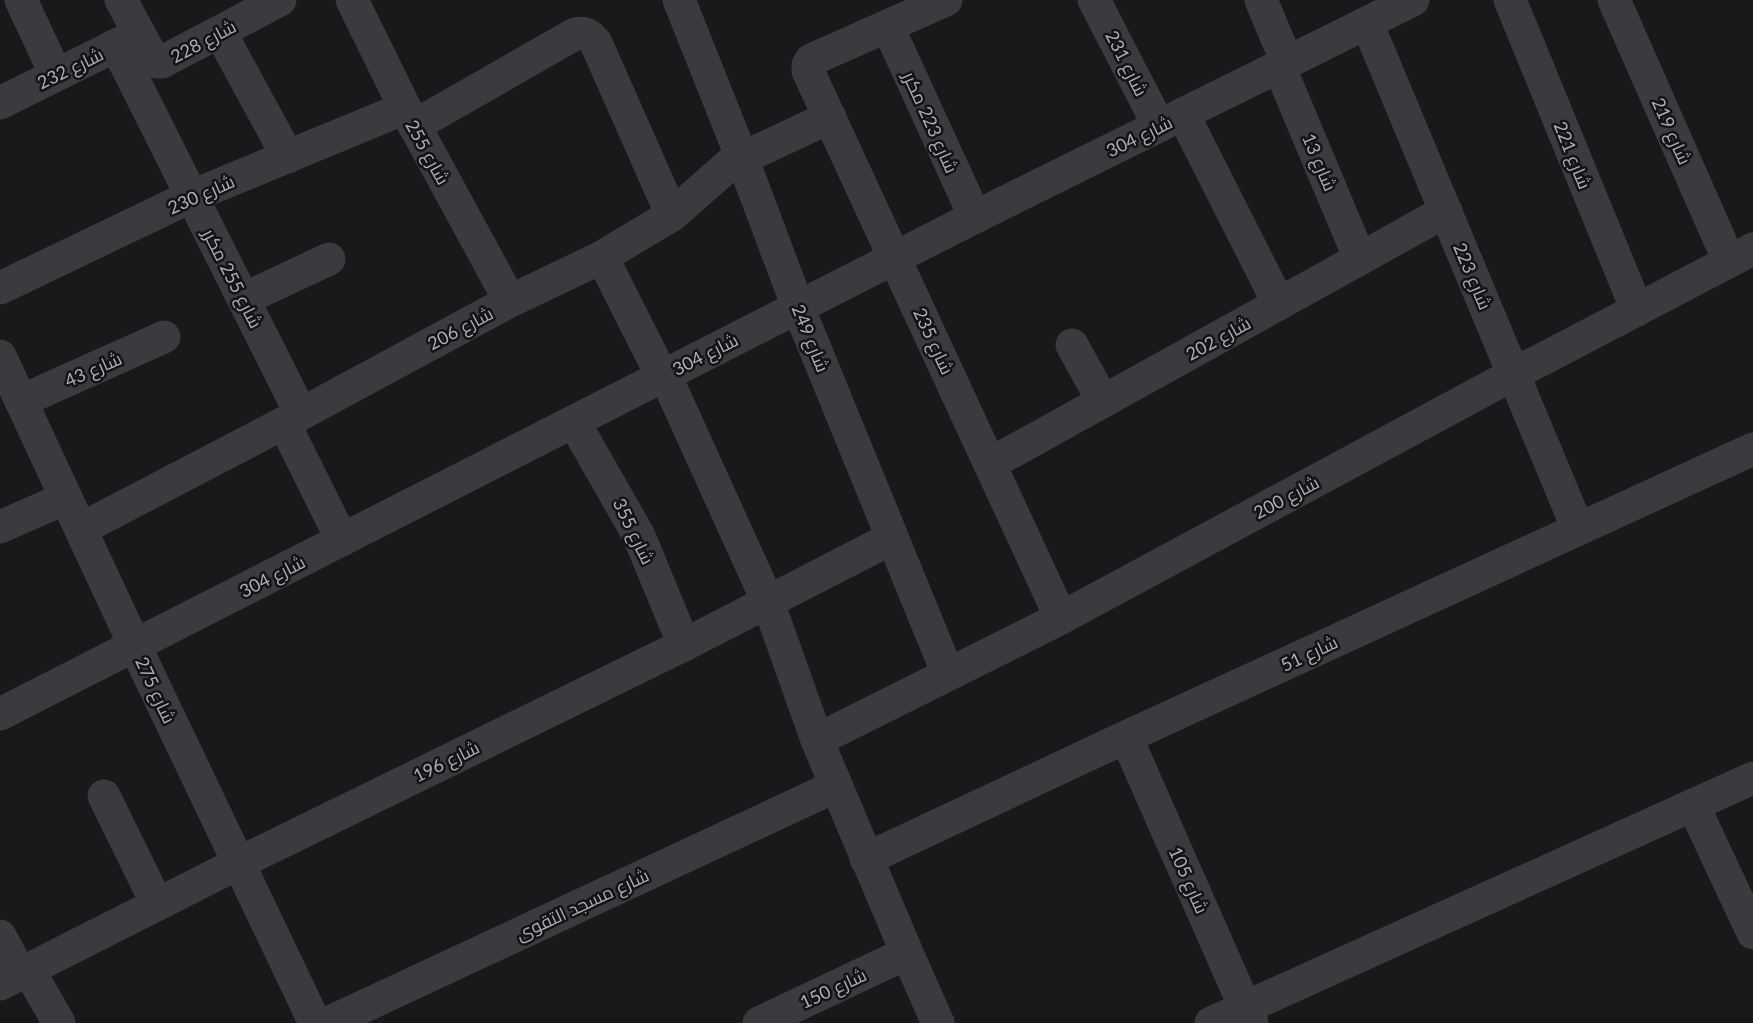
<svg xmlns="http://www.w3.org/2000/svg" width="1753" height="1023" font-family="Lato,Cairo,sans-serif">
<rect width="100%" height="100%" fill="#19181a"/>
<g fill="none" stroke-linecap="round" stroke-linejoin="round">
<g stroke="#3a3a3f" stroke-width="33">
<path d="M21,0L56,75"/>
<path d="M121,0L153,59L157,62H162L280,0"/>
<path d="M352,0L405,108L510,301"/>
<path d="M679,0L742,158L798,307L948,674"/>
<path d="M946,0L811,60L808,65V71L1061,618"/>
<path d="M1094,0L1159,126"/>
<path d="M1261,0L1287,62"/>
<path d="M1510,0L1637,310"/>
<path d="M1614,0L1729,261"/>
<path d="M1367,23L1578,529"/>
<path d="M888,27L975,217"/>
<path d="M220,32L288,157"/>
<path d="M116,45L301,414"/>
<path d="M1279,66L1360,259"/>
<path d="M0,103L135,36"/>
<path d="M1183,114L1279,304"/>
<path d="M414,126L575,34C586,32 589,34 596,43L672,215"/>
<path d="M602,257L662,376"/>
<path d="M0,288L192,196L405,108"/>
<path d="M244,299L329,259"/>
<path d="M1072,345L1103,401"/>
<path d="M0,356L135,646L315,1023"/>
<path d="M665,375L768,602L817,740L907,953L938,1023"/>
<path d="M21,401L164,337"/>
<path d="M574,422L639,536L684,645"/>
<path d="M284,423L342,540"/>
<path d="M990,464L1446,211"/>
<path d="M0,527L66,498"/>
<path d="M81,529L301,414L510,301L602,257L672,215L730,164L830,117"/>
<path d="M0,714L975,217L1413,0"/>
<path d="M1126,737L1252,1023"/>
<path d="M817,740L1061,618L1514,374L1753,249"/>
<path d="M104,796L157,904"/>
<path d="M1693,805L1753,933"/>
<path d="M866,859L1126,737L1753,449"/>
<path d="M0,936L20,973"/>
<path d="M28,969L59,1023"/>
<path d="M0,984L239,863L684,645L892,538"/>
<path d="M328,1023L836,786"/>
<path d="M759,1023L907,953"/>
<path d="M1211,1023L1753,778"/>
</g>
</g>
<g text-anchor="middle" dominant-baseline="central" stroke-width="5" stroke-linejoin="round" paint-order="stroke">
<g font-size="18" fill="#acafb9" stroke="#141315">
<text transform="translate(203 41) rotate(-28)">شارع 228</text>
<text transform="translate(1127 63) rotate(63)">شارع 231</text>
<text transform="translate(70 68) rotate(-26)">شارع 232</text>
<text transform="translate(931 122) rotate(66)">شارع 223 مكرر</text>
<text transform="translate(1672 131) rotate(66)">شارع 219</text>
<text transform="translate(1139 136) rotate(-26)">شارع 304</text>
<text transform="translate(428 152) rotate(61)">شارع 255</text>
<text transform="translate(1573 155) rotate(68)">شارع 221</text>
<text transform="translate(1320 162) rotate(67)">شارع 13</text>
<text transform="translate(201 194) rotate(-24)">شارع 230</text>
<text transform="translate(1473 276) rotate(67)">شارع 223</text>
<text transform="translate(233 278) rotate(63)">شارع 255 مكرر</text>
<text transform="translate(460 328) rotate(-28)">شارع 206</text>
<text transform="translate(811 338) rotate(68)">شارع 249</text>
<text transform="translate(1218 338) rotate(-29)">شارع 202</text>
<text transform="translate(934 341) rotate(65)">شارع 235</text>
<text transform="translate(705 354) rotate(-27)">شارع 304</text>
<text transform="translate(93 369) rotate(-24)">شارع 43</text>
<text transform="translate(1286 497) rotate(-28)">شارع 200</text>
<text transform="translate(634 531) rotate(64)">شارع 355</text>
<text transform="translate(272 576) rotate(-27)">شارع 304</text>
<text transform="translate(1309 653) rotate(-25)">شارع 51</text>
<text transform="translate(156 690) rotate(65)">شارع 275</text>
<text transform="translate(446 761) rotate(-26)">شارع 196</text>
<text transform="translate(1189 880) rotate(66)">شارع 105</text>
<text transform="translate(582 904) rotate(-25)">شارع مسجد التقوى</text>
<text transform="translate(833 988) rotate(-25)">شارع 150</text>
</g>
</g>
</svg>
